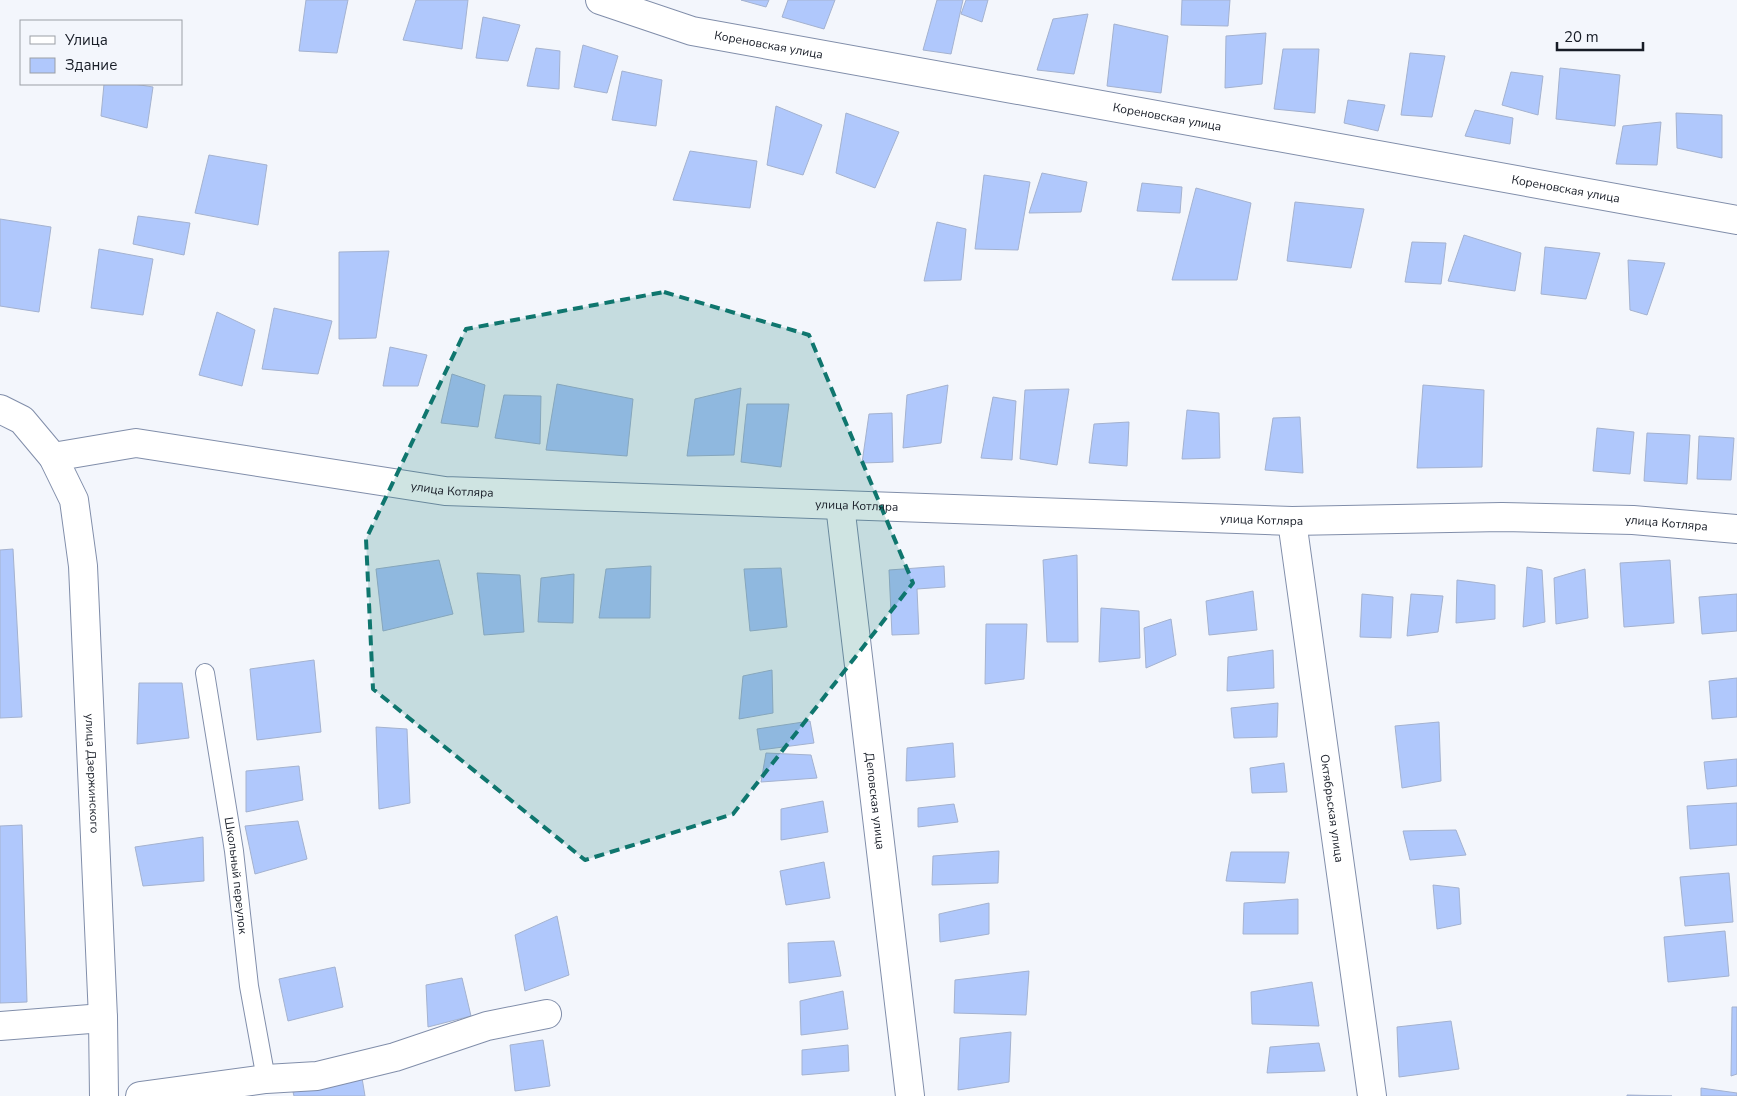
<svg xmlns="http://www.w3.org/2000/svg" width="1737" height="1096" font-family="'Nunito Sans',sans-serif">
<rect width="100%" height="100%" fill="#f3f6fc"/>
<g fill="#b0c8fc" stroke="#a4b2cf">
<path d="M306,0H348L337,53L299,51Z"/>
<path d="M416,0H468L462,49L403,40Z"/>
<path d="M741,0H769L766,7Z"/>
<path d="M788,0H835L824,29L782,17Z"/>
<path d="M937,0H963L951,54L923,50Z"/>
<path d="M966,0H988L982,22L961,14Z"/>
<path d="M1182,0H1230L1228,26L1181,25Z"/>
<path d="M1088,14L1074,74L1037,70L1053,19Z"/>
<path d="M483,17L520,25L508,61L476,58Z"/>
<path d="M1114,24L1168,36L1161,93L1107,86Z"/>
<path d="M1266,33L1262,84L1225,88L1226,36Z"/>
<path d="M583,45L618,56L607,93L574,87Z"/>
<path d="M536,48L560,51L559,89L527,86Z"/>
<path d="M1283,49H1319L1315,113L1274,109Z"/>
<path d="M1410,53L1445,56L1432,117L1401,115Z"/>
<path d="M1560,68L1620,75L1615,126L1556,119Z"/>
<path d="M622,71L662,80L656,126L612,120Z"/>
<path d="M1511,72L1543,76L1538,115L1502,105Z"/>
<path d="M104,84H134L153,87L147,128L101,116Z"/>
<path d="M1348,100L1385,105L1378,131L1344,123Z"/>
<path d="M776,106L822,125L803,175L767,165Z"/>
<path d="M1475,110L1513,118L1510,144L1465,136Z"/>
<path d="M846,113L899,132L875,188L836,173Z"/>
<path d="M1676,113L1722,115V158L1677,148Z"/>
<path d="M1661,122L1657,165L1616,164L1623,126Z"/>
<path d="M690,151L757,161L750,208L673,200Z"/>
<path d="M209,155L267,165L258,225L195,213Z"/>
<path d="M1042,173L1087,182L1081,212L1029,213Z"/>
<path d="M984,175L1030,182L1018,250L975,249Z"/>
<path d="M1142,183L1182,187L1180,213L1137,211Z"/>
<path d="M1196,188L1251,203L1237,280H1172Z"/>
<path d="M1295,202L1364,209L1351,268L1287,261Z"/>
<path d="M138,216L190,223L184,255L133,244Z"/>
<path d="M0,219L51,227L39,312L0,306Z"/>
<path d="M937,222L966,229L961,280L924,281Z"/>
<path d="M1464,235L1521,253L1515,291L1448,281Z"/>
<path d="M1412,242L1446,243L1441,284L1405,282Z"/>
<path d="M1545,247L1600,253L1586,299L1541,294Z"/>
<path d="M99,249L153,259L143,315L91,308Z"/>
<path d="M389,251L376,338L339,339V252Z"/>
<path d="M1628,260L1665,263L1647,315L1630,310Z"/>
<path d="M274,308L332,321L318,374L262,369Z"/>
<path d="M217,312L255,330L242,386L199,375Z"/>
<path d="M390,347L427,355L418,386H383Z"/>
<path d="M452,374L485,385L478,427L441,423Z"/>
<path d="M557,384L633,399L627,456L546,450Z"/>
<path d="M948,385L941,443L903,448L907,395Z"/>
<path d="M1423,385L1484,390L1482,467L1417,468Z"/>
<path d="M741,388L734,455L687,456L695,399Z"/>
<path d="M1069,389L1057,465L1020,459L1025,390Z"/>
<path d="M504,395L541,396L540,444L495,438Z"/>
<path d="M993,397L1016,401L1012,460L981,458Z"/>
<path d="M747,404H789L781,467L741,462Z"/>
<path d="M1187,410L1219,413L1220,458L1182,459Z"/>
<path d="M892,413L893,462L862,463L869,414Z"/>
<path d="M1300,417L1303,473L1265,470L1273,418Z"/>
<path d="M1129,422L1127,466L1089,463L1094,424Z"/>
<path d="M1597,428L1634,432L1630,474L1593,471Z"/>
<path d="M1647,433L1690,435L1687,484L1644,481Z"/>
<path d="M1699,436L1734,438L1731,480L1697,479Z"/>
<path d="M13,549L22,717L0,718V550Z"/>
<path d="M1077,555L1078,642H1047L1043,560Z"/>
<path d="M439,560L453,614L383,631L376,569Z"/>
<path d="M1670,560L1674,623L1624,627L1620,563Z"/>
<path d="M651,566L650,618H599L606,569Z"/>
<path d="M944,566L945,587L917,589L919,634L892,635L889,570Z"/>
<path d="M1527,567L1542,570L1545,622L1523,627Z"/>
<path d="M781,568L787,627L750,631L744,569Z"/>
<path d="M1585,569L1588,618L1556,624L1554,578Z"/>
<path d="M477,573L520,575L524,632L484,635Z"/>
<path d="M574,574L573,623L538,622L541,578Z"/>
<path d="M1457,580L1495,585V619L1456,623Z"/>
<path d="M1253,591L1257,630L1209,635L1206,601Z"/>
<path d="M1362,594L1393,597L1391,638L1360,637Z"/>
<path d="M1411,594L1443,596L1438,632L1407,636Z"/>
<path d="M1737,594V631L1702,634L1699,597Z"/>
<path d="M1101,608L1139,611L1140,658L1099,662Z"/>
<path d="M1171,619L1176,655L1146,668L1144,628Z"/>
<path d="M986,624H1027L1024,679L985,684Z"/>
<path d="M1273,650L1274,688L1227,691L1228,657Z"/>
<path d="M314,660L321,732L257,740L250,669Z"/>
<path d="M772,670L773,713L739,719L743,676Z"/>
<path d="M1737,678V717L1712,719L1709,681Z"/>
<path d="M139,683H182L189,738L137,744Z"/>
<path d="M1278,703L1277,737L1234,738L1231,708Z"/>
<path d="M810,721L814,743L760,750L757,729Z"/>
<path d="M1439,722L1441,781L1402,788L1395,726Z"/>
<path d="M376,727L407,729L410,803L379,809Z"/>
<path d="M953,743L955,777L906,781L907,748Z"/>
<path d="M766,753L811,755L817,778L761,782Z"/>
<path d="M1737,759V786L1707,789L1704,762Z"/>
<path d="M1284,763L1287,792L1252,793L1250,768Z"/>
<path d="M299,766L303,800L246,812V771Z"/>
<path d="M823,801L828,832L781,840V809Z"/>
<path d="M1737,803V845L1690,849L1687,806Z"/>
<path d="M954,804L958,822L918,827V808Z"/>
<path d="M298,821L307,859L255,874L245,826Z"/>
<path d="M22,825L27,1002L0,1003V826Z"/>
<path d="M1456,830L1466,855L1410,860L1403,831Z"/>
<path d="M203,837L204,881L143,886L135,847Z"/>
<path d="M999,851L998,883L932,885L933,856Z"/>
<path d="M1231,852H1289L1285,883L1226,881Z"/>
<path d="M824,862L830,898L786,905L780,871Z"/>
<path d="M1729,873L1733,922L1685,926L1680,877Z"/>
<path d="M1433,885L1459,888L1461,924L1437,929Z"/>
<path d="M1298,899V934H1243L1244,903Z"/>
<path d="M989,903V934L940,942L939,914Z"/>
<path d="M557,916L569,975L525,991L515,935Z"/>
<path d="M1725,931L1729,976L1668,982L1664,937Z"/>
<path d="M834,941L841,976L789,983L788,943Z"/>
<path d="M335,967L343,1007L288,1021L279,979Z"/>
<path d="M1029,971L1026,1015L954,1013L955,980Z"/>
<path d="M462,978L471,1016L428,1027L426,985Z"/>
<path d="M1312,982L1319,1026L1252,1024L1251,992Z"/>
<path d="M843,991L848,1029L801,1035L800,1001Z"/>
<path d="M1732,1007H1737V1074L1731,1076Z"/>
<path d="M1451,1021L1459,1069L1399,1077L1397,1027Z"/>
<path d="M1011,1032L1009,1082L958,1090L960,1038Z"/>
<path d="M543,1040L550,1086L515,1091L510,1045Z"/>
<path d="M1319,1043L1325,1071L1267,1073L1270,1047Z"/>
<path d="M848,1045L849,1071L802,1075V1050Z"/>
<path d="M362,1078L365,1096H294L293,1092Z"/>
<path d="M1701,1088L1737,1093V1096H1701Z"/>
<path d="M1627,1095L1672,1096H1627Z"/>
</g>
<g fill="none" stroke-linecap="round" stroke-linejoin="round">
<defs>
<g id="service">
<path id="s1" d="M205,673L234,851L249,986L266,1079"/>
</g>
<g id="minor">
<path id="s2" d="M600,0L692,31L1737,220"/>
<path id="s3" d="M53,457L136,443L445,491L1292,521L1502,517L1633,520L1737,529"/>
<path id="s4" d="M840,505L910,1096"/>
<path id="s5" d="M1292,521L1372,1096"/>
<path d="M0,1026L103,1018"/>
<path d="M140,1096L266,1079L317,1076L395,1057L487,1026L547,1014"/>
</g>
<g id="primary">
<path id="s6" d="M0,409L22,420L53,457L74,500L83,566L103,1018L104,1096"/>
</g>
</defs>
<use href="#service" stroke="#818eaa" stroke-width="20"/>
<use href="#minor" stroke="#818eaa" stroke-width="30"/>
<use href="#primary" stroke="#818eaa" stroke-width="30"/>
<use href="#service" stroke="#fff" stroke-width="18"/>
<use href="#minor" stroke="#fff" stroke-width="28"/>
<use href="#primary" stroke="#fff" stroke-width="28"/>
</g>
<path fill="#0f766e" fill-opacity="0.2" stroke="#0f766e" stroke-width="4" stroke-dasharray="10 6" stroke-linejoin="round" d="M664,292L809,335L913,583L733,814L585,860L373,689L366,539L466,329Z"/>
<g text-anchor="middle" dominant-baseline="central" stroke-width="4" stroke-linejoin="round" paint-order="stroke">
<g font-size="12" fill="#171c26" stroke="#f3f6fc">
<text stroke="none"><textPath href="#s2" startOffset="175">Кореновская улица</textPath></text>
<text stroke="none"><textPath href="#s2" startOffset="580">Кореновская улица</textPath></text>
<text stroke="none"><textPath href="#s2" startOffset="985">Кореновская улица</textPath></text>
<text stroke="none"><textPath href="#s3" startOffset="404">улица Котляра</textPath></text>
<text stroke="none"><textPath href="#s3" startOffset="809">улица Котляра</textPath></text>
<text stroke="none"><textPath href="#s3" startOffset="1214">улица Котляра</textPath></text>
<text stroke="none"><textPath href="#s3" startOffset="1619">улица Котляра</textPath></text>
<text stroke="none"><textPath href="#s6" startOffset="395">улица Дзержинского</textPath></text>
<text stroke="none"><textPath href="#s4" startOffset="298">Деповская улица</textPath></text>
<text stroke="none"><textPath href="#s5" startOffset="290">Октябрьская улица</textPath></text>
<text stroke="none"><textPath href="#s1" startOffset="205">Школьный переулок</textPath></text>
</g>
</g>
<rect x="20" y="20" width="162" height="65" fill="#f3f6fc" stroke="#9b9fa6"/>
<rect x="30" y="36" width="25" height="8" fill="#ffffff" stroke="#9b9fa6"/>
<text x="65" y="45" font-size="15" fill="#171c26">Улица</text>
<rect x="30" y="58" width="25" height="15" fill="#b0c8fc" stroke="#9b9fa6"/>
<text x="65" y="70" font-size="15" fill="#171c26">Здание</text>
<path d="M1557 42v8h86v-8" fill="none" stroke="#171c26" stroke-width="2.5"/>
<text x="1564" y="42" font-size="15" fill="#171c26" stroke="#f3f6fc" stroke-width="4" paint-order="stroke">20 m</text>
</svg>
